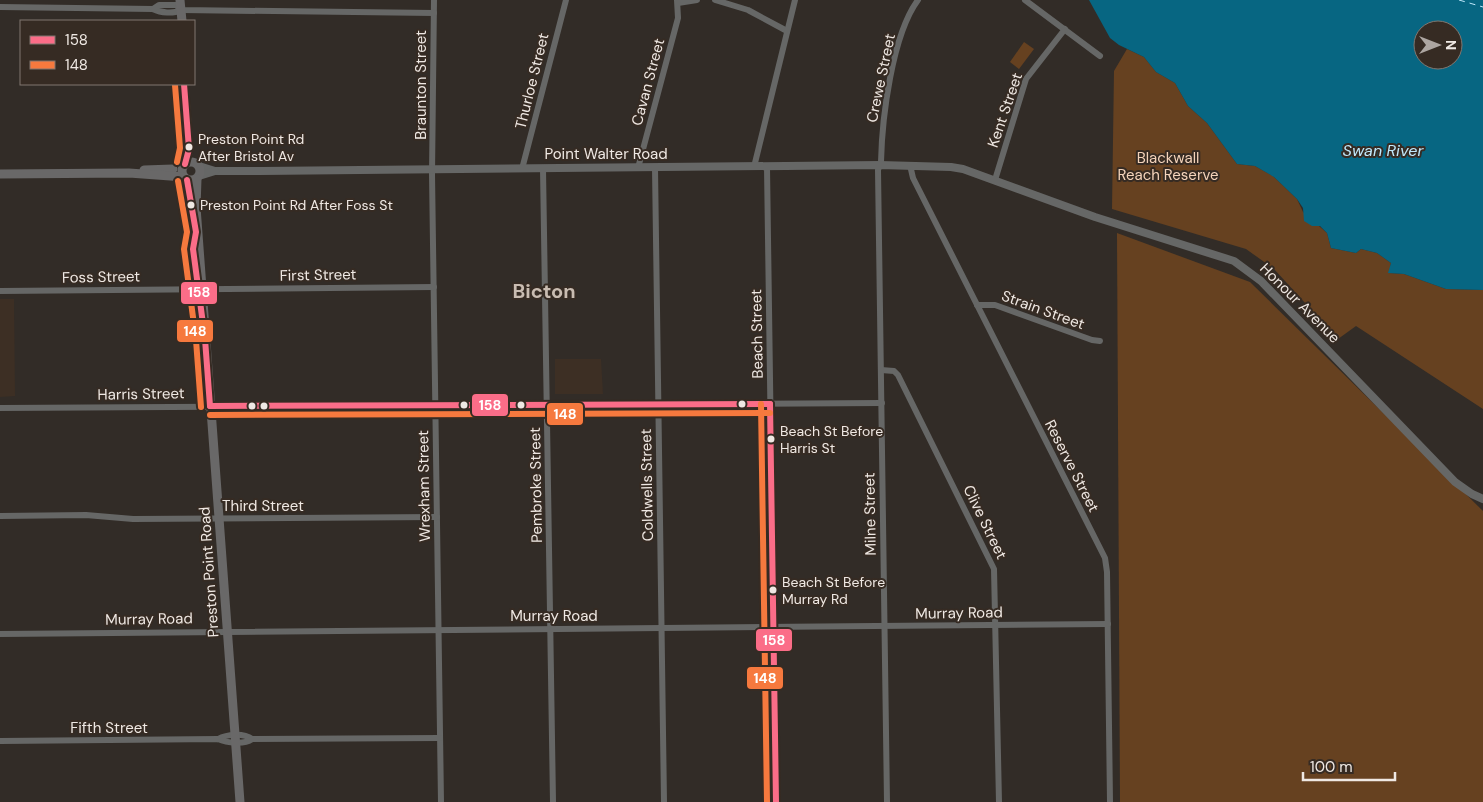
<svg xmlns="http://www.w3.org/2000/svg" width="1483" height="802" font-family="'DM Sans',sans-serif">
<rect width="100%" height="100%" fill="#322c27"/>
<g fill="#3d2f24">
<path d="M0,299H14L15,396L0,397Z"/>
<path d="M555,359H601L603,394H555Z"/>
</g>
<g fill="#664120">
<path d="M1024,42L1034,49L1019,69L1010,62Z"/>
<path d="M1127,49L1144,57L1156,72L1175,83L1188,106L1207,123L1237,164L1255,166L1273,176L1297,199L1303,212L1327,233L1331,248L1356,253L1361,249L1377,253L1391,263L1389,273L1404,274L1446,289L1483,290V409L1356,326L1338,339L1274,269L1246,249L1112,209L1114,71Z"/>
<path d="M1117,233L1250,282L1483,511V802H1120Z"/>
</g>
<path fill="#076682" fill-rule="evenodd" d="M1089,0H1483V290L1446,289L1404,274L1388,273L1391,263L1377,253L1361,249L1356,253L1331,248L1327,233L1320,226H1312L1304,221L1303,208L1297,199L1274,177L1255,166L1237,164L1207,123L1188,106L1175,83L1156,72L1144,57L1119,45L1110,38ZM1423,30H1453V60H1423Z"/>
<g fill="none" stroke-linecap="round" stroke-linejoin="round">
<path stroke="#c0e9fc" stroke-width="1" stroke-dasharray="6 5" stroke-linecap="butt" d="M1459,0L1483,7"/>
<g stroke="#666766" stroke-width="6">
<path d="M434,0L432,174L441,802"/>
<path d="M715,0L748,10L787,31"/>
<path d="M1025,0L1100,56"/>
<path d="M678,3L697,0"/>
<path d="M0,7L153,9C161,13 173,14 181,10"/>
<path d="M153,9L159,5H176L181,10L434,13"/>
<path d="M910,165L913,178L1105,558L1107,572L1110,802"/>
<path d="M754,167L795,0"/>
<path d="M767,167L776,802"/>
<path d="M638,168L678,18L677,0"/>
<path d="M655,168L664,802"/>
<path d="M522,169L566,0"/>
<path d="M543,169L553,802"/>
<path d="M995,180L1026,79L1065,29"/>
<path d="M0,291L434,287"/>
<path d="M977,305H995L1092,340L1100,341"/>
<path d="M881,370L894,371L898,375L994,569L999,802"/>
<path d="M0,408L882,403"/>
<path d="M0,516L86,515L133,519L437,517"/>
<path d="M0,634L1108,624"/>
<path d="M218,739C227,734 244,733 252,739"/>
<path d="M0,741L218,739C227,743 244,745 252,739L440,738"/>
<path d="M887,802L878,170L881,162C882,118 892,35 918,0"/>
</g>
<g stroke="#666766" stroke-width="8">
<path d="M199,166L215,171H261L880,165L951,167L963,169L1095,217L1234,261L1261,281L1455,482L1472,494L1483,499"/>
<path d="M199,176L215,171"/>
</g>
<g stroke="#696868" stroke-width="9">
<path d="M180,0L182,21"/>
<path d="M184,84L189,149L185,164"/>
<circle cx="191" cy="171" r="9"/>
<path d="M144,170L173,169"/>
<path d="M0,174L129,173L184,177"/>
<path d="M197,179L196,207L240,802"/>
<path d="M187,180L192,201"/>
</g>
<defs>
<g id="bus-1">
<path d="M184,84L189,149L185,164"/>
<path d="M187,180L196,232L193,249L205,339L210,406"/>
<path d="M770,404L776,802"/>
<path d="M210,406L770,404"/>
</g>
<g id="bus-2">
<path d="M175,85L180,148L177,162"/>
<path d="M178,181L187,232L184,249L196,340L201,407"/>
<path d="M761,404L767,802"/>
<path d="M210,415L770,413"/>
</g>
</defs>
<use href="#bus-1" stroke="#362b23" stroke-width="10"/>
<use href="#bus-2" stroke="#362b23" stroke-width="10"/>
<use href="#bus-1" stroke="#fb6d88" stroke-width="6"/>
<use href="#bus-2" stroke="#f6793e" stroke-width="6"/>
</g>
<g fill="#efe8e3" stroke="#362b23" stroke-width="2">
<circle cx="189" cy="147" r="4.5"/>
<circle cx="191" cy="205" r="4.5"/>
<circle cx="742" cy="404" r="4.5"/>
<circle cx="464" cy="405" r="4.5"/>
<circle cx="521" cy="405" r="4.5"/>
<circle cx="252" cy="406" r="4.5"/>
<circle cx="264" cy="406" r="4.5"/>
<circle cx="771" cy="439" r="4.5"/>
<circle cx="773" cy="590" r="4.5"/>
</g>
<g text-anchor="middle" dominant-baseline="central" stroke-width="4" stroke-linejoin="round" paint-order="stroke">
<g font-size="14" fill="#efe8e3" stroke="#362b23" text-anchor="start">
<text x="198" y="139">Preston Point Rd<tspan x="198" dy="17">After Bristol Av</tspan></text>
<text x="200" y="205">Preston Point Rd After Foss St</text>
<text x="780" y="431">Beach St Before<tspan x="780" dy="17">Harris St</tspan></text>
<text x="782" y="582">Beach St Before<tspan x="782" dy="17">Murray Rd</tspan></text>
</g>
<g font-size="15" fill="#efe8e3" stroke="#362b23">
<text transform="translate(881 78) rotate(-78)">Crewe Street</text>
<text transform="translate(532 81) rotate(-76)">Thurloe Street</text>
<text transform="translate(648 82) rotate(-75)">Cavan Street</text>
<text transform="translate(421 85) rotate(-90)">Braunton Street</text>
<text transform="translate(1005 110) rotate(-71)">Kent Street</text>
<text x="606" y="154">Point Walter Road</text>
<text transform="translate(318 275) rotate(-1)">First Street</text>
<text transform="translate(101 277) rotate(-1)">Foss Street</text>
<text transform="translate(1300 303) rotate(45)">Honour Avenue</text>
<text transform="translate(1043 310) rotate(20)">Strain Street</text>
<text transform="translate(757 334) rotate(-91)">Beach Street</text>
<text transform="translate(141 394) rotate(-1)">Harris Street</text>
<text transform="translate(1072 466) rotate(63)">Reserve Street</text>
<text transform="translate(536 485) rotate(-91)">Pembroke Street</text>
<text transform="translate(647 485) rotate(-91)">Coldwells Street</text>
<text transform="translate(424 486) rotate(-91)">Wrexham Street</text>
<text x="263" y="506">Third Street</text>
<text transform="translate(870 514) rotate(-91)">Milne Street</text>
<text transform="translate(985 522) rotate(64)">Clive Street</text>
<text transform="translate(209 572) rotate(-94)">Preston Point Road</text>
<text transform="translate(959 613) rotate(-1)">Murray Road</text>
<text x="554" y="616">Murray Road</text>
<text transform="translate(149 619) rotate(-1)">Murray Road</text>
<text x="109" y="728">Fifth Street</text>
</g>
<g font-size="15" fill="#f4d3ba" stroke="#362b23">
<text x="1168" y="158">Blackwall<tspan x="1168" dy="17">Reach Reserve</tspan></text>
</g>
<g font-size="16" font-style="italic" fill="#c0e9fc" stroke="#362b23">
<text x="1383" y="150">Swan River</text>
</g>
<g font-size="20" font-weight="bold" fill="#c9bcb1" stroke="#362b23">
<text x="544" y="291">Bicton</text>
</g>
</g>
<g stroke="#362b23" stroke-width="2">
<rect x="180" y="281" width="38" height="24" rx="5" fill="#fb6d88"/>
<rect x="176" y="319" width="38" height="24" rx="5" fill="#f6793e"/>
<rect x="471" y="393" width="38" height="24" rx="5" fill="#fb6d88"/>
<rect x="546" y="402" width="38" height="24" rx="5" fill="#f6793e"/>
<rect x="755" y="628" width="38" height="24" rx="5" fill="#fb6d88"/>
<rect x="746" y="666" width="38" height="24" rx="5" fill="#f6793e"/>
</g>
<g font-size="14" text-anchor="middle" font-weight="bold" fill="#fff">
<text x="199" y="297">158</text>
<text x="195" y="336">148</text>
<text x="490" y="410">158</text>
<text x="565" y="419">148</text>
<text x="774" y="645">158</text>
<text x="765" y="683">148</text>
</g>
<rect x="20" y="20" width="175" height="65" fill="#362b23" stroke="#807770"/>
<rect x="30" y="36" width="25" height="8" fill="#fb6d88" stroke="#807770"/>
<text x="65" y="45" font-size="15" fill="#efe8e3">158</text>
<rect x="30" y="61" width="25" height="8" fill="#f6793e" stroke="#807770"/>
<text x="65" y="70" font-size="15" fill="#efe8e3">148</text>
<g transform="translate(1438 45) rotate(90)"><circle r="24" fill="#362b23" stroke="#807770"/>
<path d="M0-4L9 19L0 12L-9 19Z" fill="#ada6a1"/>
<text y="-8" font-size="14" font-weight="bold" text-anchor="middle" fill="#efe8e3">N</text>
</g>
<path d="M1303 772v8h92v-8" fill="none" stroke="#efe8e3" stroke-width="2.5"/>
<text x="1310" y="772" font-size="15" fill="#efe8e3" stroke="#362b23" stroke-width="4" paint-order="stroke">100 m</text>
</svg>
